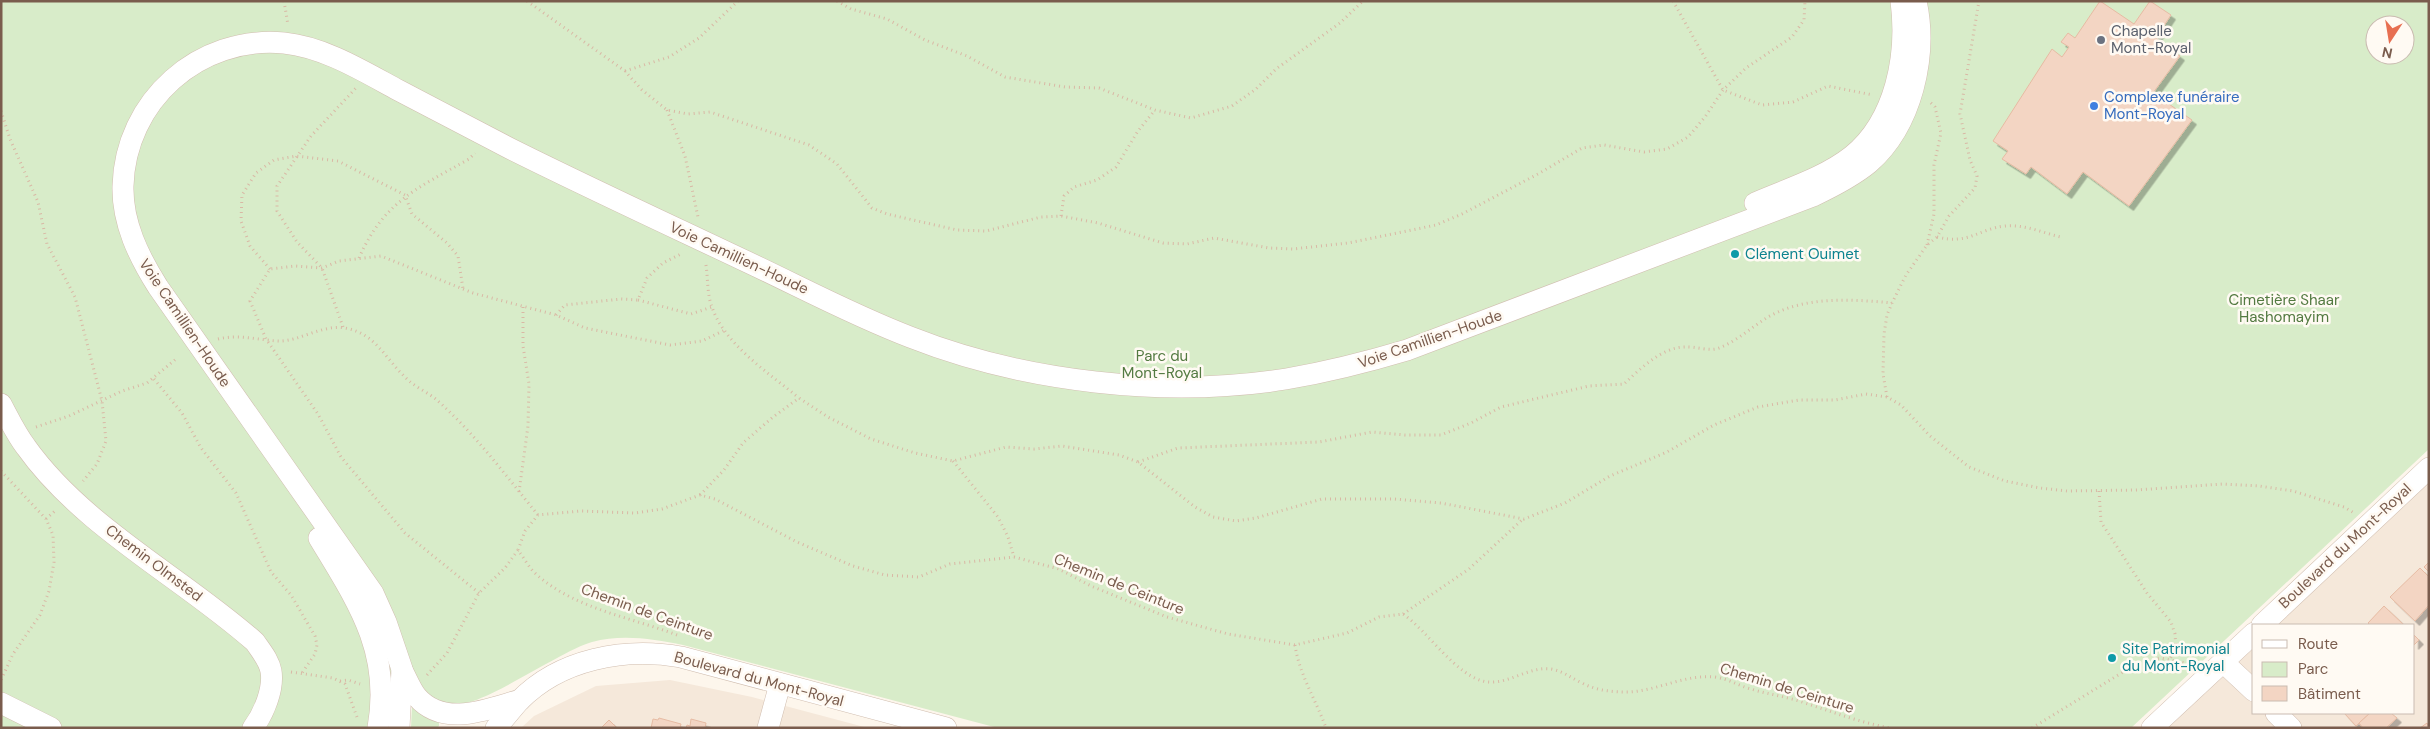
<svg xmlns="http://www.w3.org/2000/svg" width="2430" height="729" font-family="'DM Sans',sans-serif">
<defs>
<filter id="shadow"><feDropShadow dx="4.5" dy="4.5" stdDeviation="0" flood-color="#0004"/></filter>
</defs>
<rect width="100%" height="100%" fill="#fdf6ec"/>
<g fill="#f5e8da">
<path d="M2429,457V728H2152L2254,630V713H2414V625H2259L2333,548Z"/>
<path d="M670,680L752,697L868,728H521L534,716L596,686Z"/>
</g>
<g fill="#d8ecc9" fill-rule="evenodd">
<path d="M1,1H2429V449L2131,728H998L683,645C653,639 622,634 592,642C557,652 475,713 446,705C433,702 427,694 420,684L382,728H1ZM2375,25H2405V55H2375Z"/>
<path d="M412,705L439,721V726L437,728H411Z"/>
</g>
<g fill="#f3d5c3" stroke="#e6bba3" filter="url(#shadow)">
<path d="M2100,1L2134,24L2150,1L2171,15L2156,38L2180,56L2153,93L2192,120L2129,206L2083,172L2067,194L2031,167L2026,174L2002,159L2008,151L1993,141L2052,49L2062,57L2069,47L2061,42L2068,33L2075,38Z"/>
<path d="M2429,562V572L2424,567Z"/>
<path d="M2420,568L2429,577V605L2415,621L2390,597Z"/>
<path d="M2384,606L2404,625H2370L2368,623Z"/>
<path d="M2414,635L2419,640L2414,645Z"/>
<path d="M2344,713H2370L2356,726Z"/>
<path d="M2370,713H2391L2397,718L2386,728H2363L2359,723Z"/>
<path d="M659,718L681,724L680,728H651L653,719L658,720Z"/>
<path d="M691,719L706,723L705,728H686L687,725L690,726Z"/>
<path d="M609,720L617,728H601Z"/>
<path d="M2427,723L2429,728H2420Z"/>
</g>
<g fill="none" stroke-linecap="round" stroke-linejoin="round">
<defs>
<g id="minor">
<path d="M1755,203C1787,189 1824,178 1852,156C1896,120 1908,55 1901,1"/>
<path d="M1,404C9,419 16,434 26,447C83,527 183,578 255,642C261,651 269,660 271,671C274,689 264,713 253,728"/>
<path d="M319,538C357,601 392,651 378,728"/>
<path d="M2262,625L2429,468"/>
<path d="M2223,662L2254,691"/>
<path d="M402,670C407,679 411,690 417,697C444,728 488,709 520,700"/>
<path d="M1,703L51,728"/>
<path d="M2276,713L2291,728"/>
<path d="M399,728L402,669L386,622L373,593L158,287C139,257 122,223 123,186C125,101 199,35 284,43C324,47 363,71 398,90C435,109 472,129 509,148C585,186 663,222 741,259C797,285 852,315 910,337C1024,382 1165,398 1286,379C1327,372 1367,362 1407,350L1813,196C1832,187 1852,177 1869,163C1912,125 1928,56 1916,1"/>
<path d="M496,728C504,719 511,710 519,701C560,659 624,647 681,657L946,728"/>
<path d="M768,728L780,684"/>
<path d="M2152,728L2254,633"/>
</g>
</defs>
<use href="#minor" stroke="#d1beb0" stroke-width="22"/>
<g stroke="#d9b8a5" stroke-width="3" stroke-dasharray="1 4" stroke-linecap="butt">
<path d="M284,1L288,25"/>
<path d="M527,1L625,71L642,90L667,110L688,114L710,112L809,145L837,164L872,208L887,214L957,230L986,231L1041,217L1061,216L1098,223L1163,243L1187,244L1214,238L1269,248L1293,249L1348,243L1436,225L1462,214L1538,174L1582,148L1604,145L1644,152L1667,149L1688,137L1705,117L1723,90L1746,68L1792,37L1804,20L1805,1"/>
<path d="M837,1L851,9L887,19L925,40L967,56L1005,77L1065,87L1099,88L1155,110L1191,118L1232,106L1256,89L1276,69L1340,23L1363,1"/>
<path d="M1673,1L1723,90L1762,105L1793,102L1828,86L1873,95"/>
<path d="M625,71L669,57L699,38L738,1"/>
<path d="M667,110L685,156L698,217"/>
<path d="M1,111L10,139L38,202L47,244L75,297L102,401L106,441L97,464L83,481"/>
<path d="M1061,216L1064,196L1074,187L1097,180L1116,167L1138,131L1155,110"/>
<path d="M1937,237C1969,245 1978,229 2005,226C2024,224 2043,233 2061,237"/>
<path d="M1927,245L1934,214V165L1941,133L1935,107L1929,101"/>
<path d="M359,258C384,201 418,188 469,159L475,153"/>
<path d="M706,265C708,278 707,295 712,307C724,344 770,374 799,398"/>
<path d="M270,269L250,246L241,221L242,195L256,173L274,160L296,156L338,161L405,195L412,214L447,243L458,256L463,289"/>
<path d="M638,300L691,314L712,307"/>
<path d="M556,315L565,305L621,299L638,300L647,278L663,263L683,253"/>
<path d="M343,327L322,268L297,242L277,211V186L311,136L356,88"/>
<path d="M218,339C239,334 258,340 278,341C298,342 323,324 345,328C375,333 385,358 405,377C414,387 428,392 438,401C476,435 507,477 538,515"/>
<path d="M154,379L182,413L201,448L236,493L271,572L291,595L315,636L317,645L315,654L302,673"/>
<path d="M1887,397L1883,374L1884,334L1887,315L1892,303L1906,275L1927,245L1937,237L1949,216L1975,188L1977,176L1970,160L1960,114L1979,1"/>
<path d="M36,427L69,416L122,391L147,383L176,359"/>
<path d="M953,461L998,517L1008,537L1014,557"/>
<path d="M1138,462L1178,448L1319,442L1372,432L1405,435H1441L1471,423L1501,407L1589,386L1624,384C1640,369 1662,347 1685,347C1695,346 1710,352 1719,348C1737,341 1752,327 1768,317C1805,296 1851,299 1892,303"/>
<path d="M1,471L46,519L53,535L54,562L49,591L40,615L13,654L1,680"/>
<path d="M2099,491L2101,522L2147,593L2171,622L2175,634L2176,647L2170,659"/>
<path d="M519,492L528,426L529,384L523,346V306"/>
<path d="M700,495L724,470L743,443L773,417L799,398L828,417L871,439L915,453L953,461L1006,447L1034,449L1062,446L1119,455L1138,462L1195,507L1213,517L1236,521L1256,518L1322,499H1394L1441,503L1524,519L1565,503L1610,476L1667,452L1714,425L1758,407L1799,400H1835L1866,394L1887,397L1901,405L1930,436L1969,467L2005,481L2040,488L2067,491L2136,490L2223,484L2259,486L2293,491L2344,507L2354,513"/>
<path d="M46,519L57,509"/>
<path d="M479,593L405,533L341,457L318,414L266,339L250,301L270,269L295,266L322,268L339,261L381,256L473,293L556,315L585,328L670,345L702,341L725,330"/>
<path d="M1403,614L1469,569L1523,519"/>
<path d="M677,635C630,617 576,609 537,575C529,568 524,558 518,550L525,531L538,515L580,511L635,513L662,509L700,495L715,499L797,542L853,566L885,575L919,577L950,564L1014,557L1059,569L1091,586L1167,617L1228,634L1295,645L1347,633L1379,617L1403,614C1428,631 1458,679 1488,682C1509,684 1530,666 1551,669C1563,671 1571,678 1582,683C1597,691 1613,692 1630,692C1659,690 1686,674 1715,677C1729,679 1739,686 1751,689C1767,694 1783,696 1799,701C1830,711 1858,722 1890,728"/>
<path d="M1295,645C1299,674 1316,700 1326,728"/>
<path d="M291,672L333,678L345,684L358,720"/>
<path d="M427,675L447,653L479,593L505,568L518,550"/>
<path d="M340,681L348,680L360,684"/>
<path d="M2032,728L2141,661L2160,658L2192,664"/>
</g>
<use href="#minor" stroke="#fff" stroke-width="21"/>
</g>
<circle fill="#6b7280" stroke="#fffaf3" stroke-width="2" cx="2101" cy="40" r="5"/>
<circle fill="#3f7fe0" stroke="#fffaf3" stroke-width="2" cx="2094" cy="106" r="5"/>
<g fill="#0f9aa8" stroke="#fffaf3" stroke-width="2">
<circle cx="1735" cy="254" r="5"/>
<circle cx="2112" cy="658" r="5"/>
</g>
<g text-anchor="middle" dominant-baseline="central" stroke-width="5" stroke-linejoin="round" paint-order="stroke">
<g font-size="15" fill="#5b616d" stroke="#fffaf3" text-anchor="start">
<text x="2111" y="31">Chapelle<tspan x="2111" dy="17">Mont-Royal</tspan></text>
</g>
<g font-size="15" fill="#366cbe" stroke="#fffaf3" text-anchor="start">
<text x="2104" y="97">Complexe funéraire<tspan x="2104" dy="17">Mont-Royal</tspan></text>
</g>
<g font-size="15" fill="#0d838f" stroke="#fffaf3" text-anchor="start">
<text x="1745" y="254">Clément Ouimet</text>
<text x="2122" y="649">Site Patrimonial<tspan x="2122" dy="17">du Mont-Royal</tspan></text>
</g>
<g font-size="15" fill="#7a5c4d" stroke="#fffaf3">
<text transform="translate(739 258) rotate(25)">Voie Camillien-Houde</text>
<text transform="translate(185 323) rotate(56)">Voie Camillien-Houde</text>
<text transform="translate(1430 339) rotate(-19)">Voie Camillien-Houde</text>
<text transform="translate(2345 546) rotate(-43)">Boulevard du Mont-Royal</text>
<text transform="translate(154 563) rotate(37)">Chemin Olmsted</text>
<text transform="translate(1119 584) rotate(22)">Chemin de Ceinture</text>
<text transform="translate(647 612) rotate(20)">Chemin de Ceinture</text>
<text transform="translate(759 679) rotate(15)">Boulevard du Mont-Royal</text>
<text transform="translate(1787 688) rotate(17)">Chemin de Ceinture</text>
</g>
<g font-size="15" fill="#537a41" stroke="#fffaf3">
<text x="2284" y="300">Cimetière Shaar<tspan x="2284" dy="17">Hashomayim</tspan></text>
<text x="1162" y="356">Parc du<tspan x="1162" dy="17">Mont-Royal</tspan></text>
</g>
</g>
<rect width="2430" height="729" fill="none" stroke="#7a5c4d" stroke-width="5"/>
<rect x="2252" y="624" width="162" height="90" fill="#fffaf3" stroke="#cabbb1"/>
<rect x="2262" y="640" width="25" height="8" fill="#ffffff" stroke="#cabbb1"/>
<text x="2298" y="649" font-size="15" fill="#7a5c4d">Route</text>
<rect x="2262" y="662" width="25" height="15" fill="#d8ecc9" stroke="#cabbb1"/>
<text x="2298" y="674" font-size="15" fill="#7a5c4d">Parc</text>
<rect x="2262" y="686" width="25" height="15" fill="#f3d5c3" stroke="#cabbb1"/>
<text x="2298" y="699" font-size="15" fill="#7a5c4d">Bâtiment</text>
<g transform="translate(2390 40) rotate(192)"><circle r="24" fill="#fffaf3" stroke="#cabbb1"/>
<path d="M0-4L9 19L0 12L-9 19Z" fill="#e76f51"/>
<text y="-8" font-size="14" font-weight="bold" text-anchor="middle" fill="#7a5c4d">N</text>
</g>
</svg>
